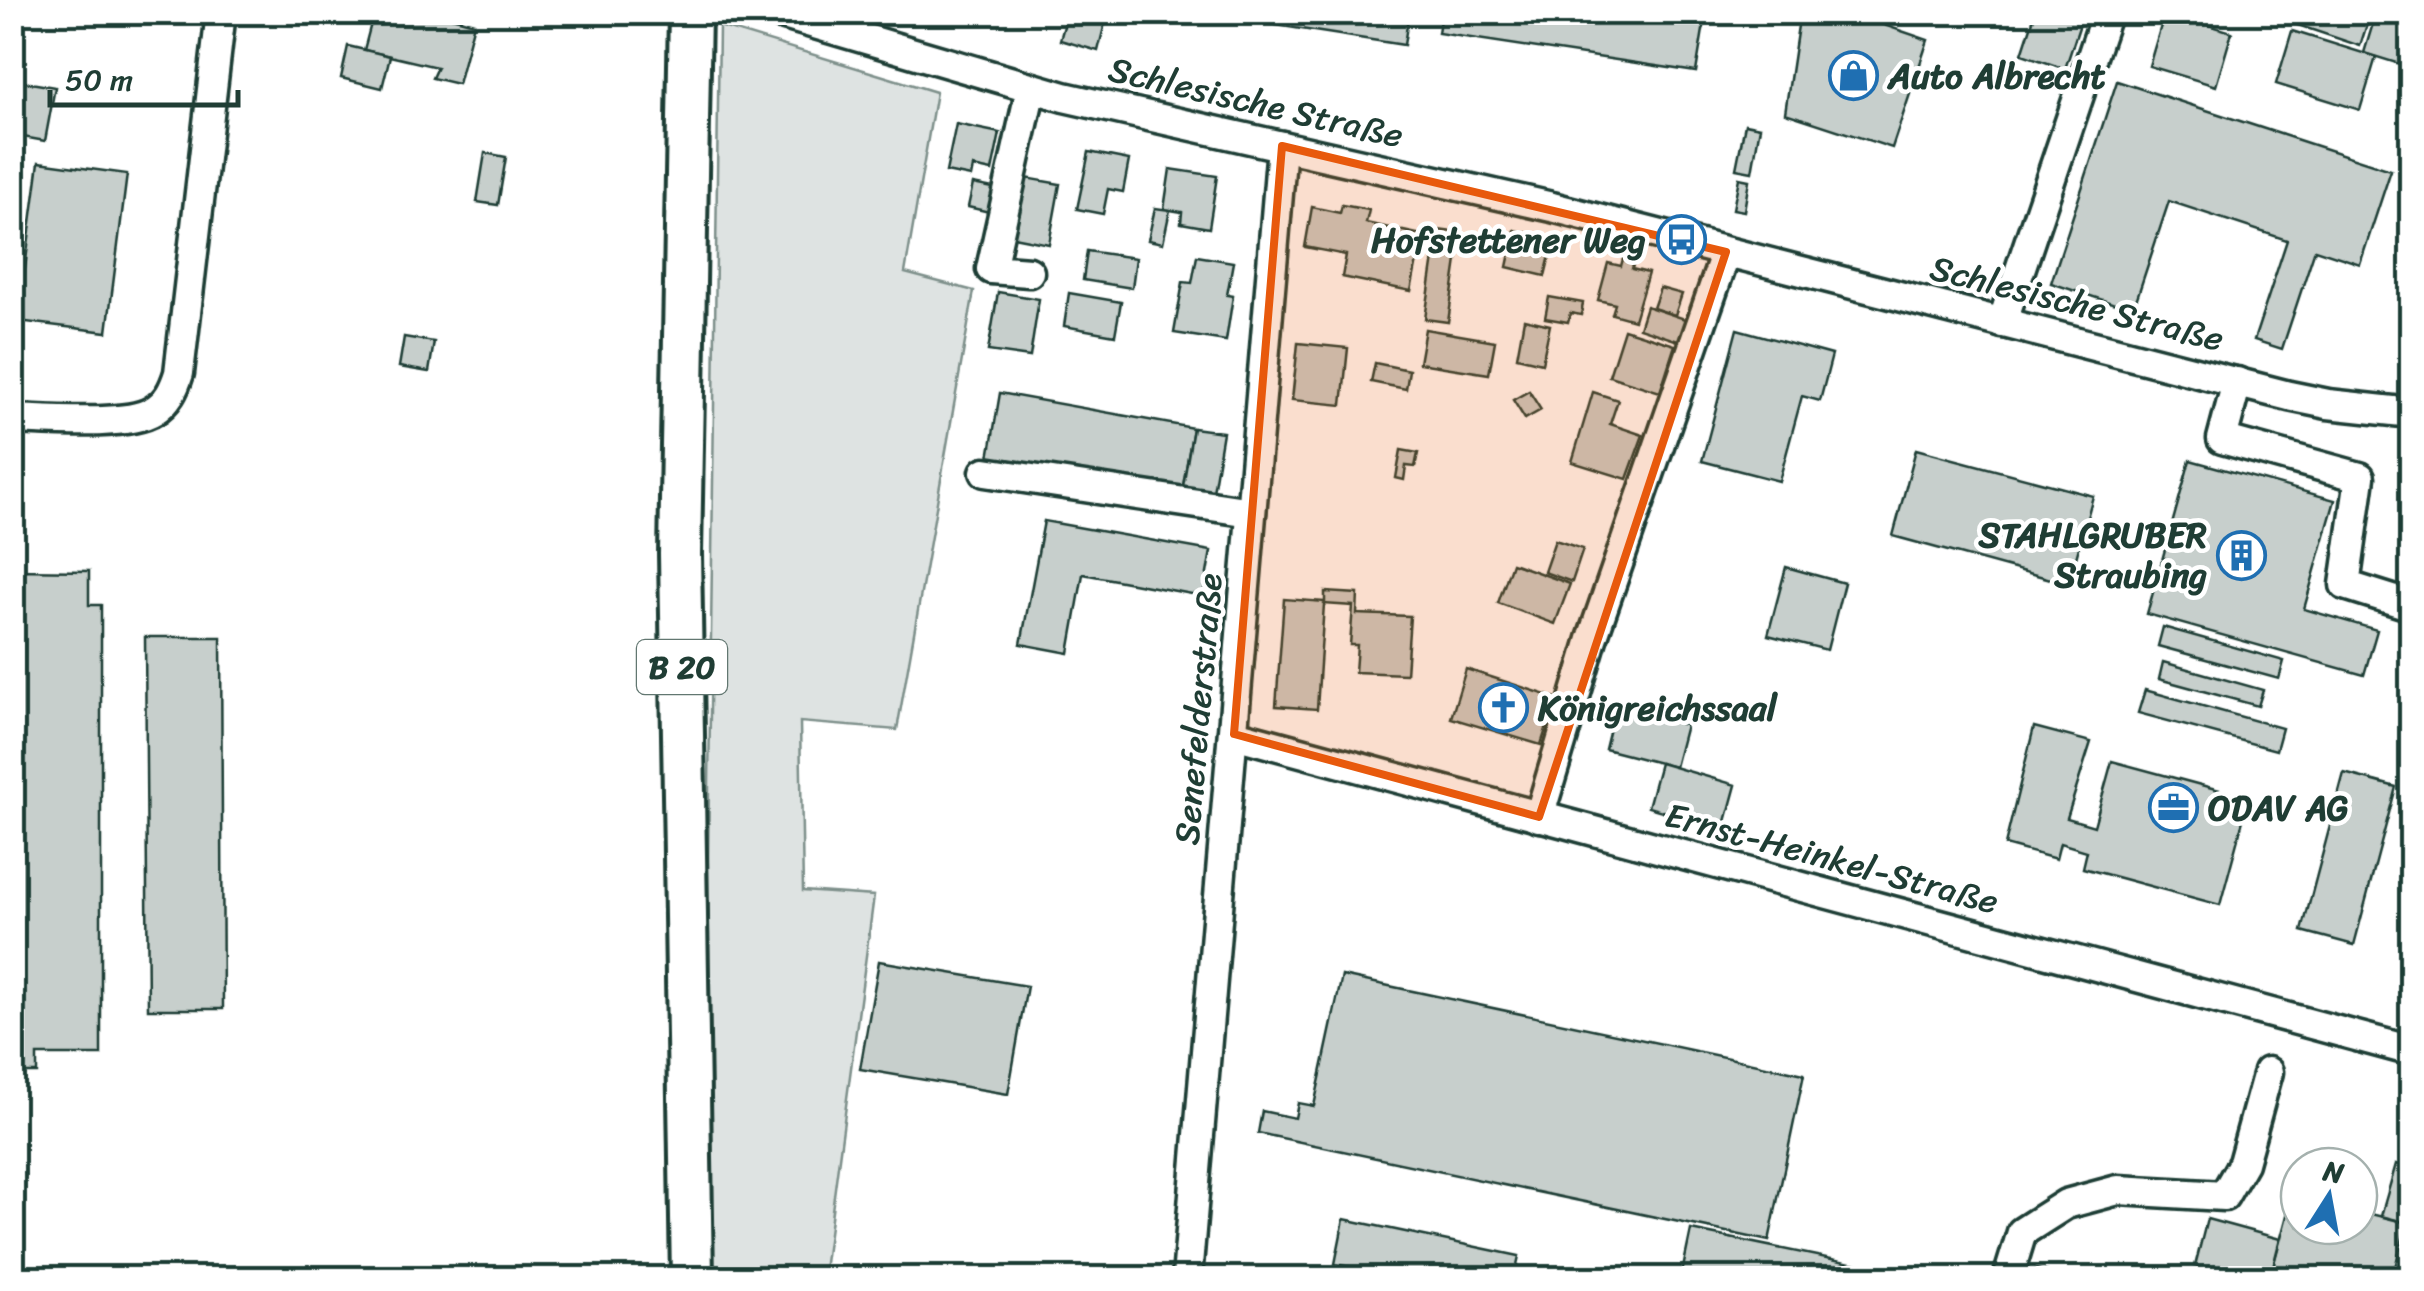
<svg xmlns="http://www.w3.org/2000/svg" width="2424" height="1291" font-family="Sriracha,sans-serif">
<rect width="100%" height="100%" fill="#fff"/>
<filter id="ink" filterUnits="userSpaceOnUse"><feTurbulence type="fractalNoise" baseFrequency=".01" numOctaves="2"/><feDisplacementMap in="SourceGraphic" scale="20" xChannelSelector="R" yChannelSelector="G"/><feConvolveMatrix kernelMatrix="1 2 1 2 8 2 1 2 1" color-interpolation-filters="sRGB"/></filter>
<g filter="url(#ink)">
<path fill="#dee3e2" stroke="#7e908b" stroke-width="2.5" d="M719,26L936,92L905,273L974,291L897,730L800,722L803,891L874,896L823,1278H713L708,862Z"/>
<g fill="#c7cfcc" stroke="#1f3d34" stroke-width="2.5">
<path d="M374,12H433L474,23L458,84L432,78L437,67L364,50Z"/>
<path d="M1068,12L1106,19L1098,51L1060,40Z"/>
<path d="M1271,12H1409L1404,45L1269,24Z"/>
<path d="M1441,12H1706L1696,72L1438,33Z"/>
<path d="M1800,12H1846L1928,40L1892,148L1785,113Z"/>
<path d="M2084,12L2065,69L2022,54L2035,14Z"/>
<path d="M2165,12L2232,32L2216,86L2149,66Z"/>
<path d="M2259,12H2371L2360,46Z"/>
<path d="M2375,17L2412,28V48L2406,66L2364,53Z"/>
<path d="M2292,31L2376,57L2360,110L2276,84Z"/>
<path d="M348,46L390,56L382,88L341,78Z"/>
<path d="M12,80L55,87L45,141L12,135Z"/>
<path d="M2117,81L2391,170L2360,264L2315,249L2282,349L2254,340L2287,240L2169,201L2133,310L2051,283Z"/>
<path d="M956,124L1000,133L992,171L973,167L971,177L946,172Z"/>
<path d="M1745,124L1760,127L1752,172L1736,169Z"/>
<path d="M1089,152L1129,160L1123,192L1108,189L1103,214L1077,209Z"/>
<path d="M485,153L506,157L498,205L477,202Z"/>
<path d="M39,162L127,174L107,332L18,321Z"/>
<path d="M1170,169L1217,176L1209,228L1181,223L1182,212L1164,209Z"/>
<path d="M1020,177L1060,184L1049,244L1008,236Z"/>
<path d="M1739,178L1749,180L1744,211L1733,209Z"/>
<path d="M973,184L1003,190L998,214L968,207Z"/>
<path d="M1342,205L1369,210L1366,223L1422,235L1411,291L1342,277L1346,255L1305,247L1312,207L1340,213Z"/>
<path d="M1155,208L1170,210L1163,243L1148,240Z"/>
<path d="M1438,230L1461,233L1448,322L1425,319Z"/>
<path d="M1515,230L1554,239L1545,276L1507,267Z"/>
<path d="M1087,251L1136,258L1132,288L1083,280Z"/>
<path d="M1197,256L1233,262L1227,295L1233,296L1226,341L1174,333L1183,282L1192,283Z"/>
<path d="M1623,259L1634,261L1632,269L1648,273L1634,320L1612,314L1615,304L1598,300L1608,263L1621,266Z"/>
<path d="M1660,288L1682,294L1675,315L1653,308Z"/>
<path d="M998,292L1039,299L1030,357L988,351Z"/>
<path d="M1069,293L1121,302L1115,335L1064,326Z"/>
<path d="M1549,297L1583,303L1581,315L1570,313L1568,322L1545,318Z"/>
<path d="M1646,306L1688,320L1681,342L1639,328Z"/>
<path d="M1524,319L1550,325L1542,363L1517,357Z"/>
<path d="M1425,329L1495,341L1489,374L1419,363Z"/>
<path d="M1624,329L1675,345L1660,392L1609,376Z"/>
<path d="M1737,329L1832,355L1820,401L1802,396L1779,481L1702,461Z"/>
<path d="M404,337L434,342L429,372L399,367Z"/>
<path d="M1298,343L1348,348L1342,405L1292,400Z"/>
<path d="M1375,363L1409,370L1406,389L1371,382Z"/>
<path d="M1529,391L1541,410L1525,419L1513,400Z"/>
<path d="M1593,392L1618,400L1610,424L1643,435L1627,479L1572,462Z"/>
<path d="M1000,393L1193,428L1182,492L989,458Z"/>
<path d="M1193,428L1223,432L1212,498L1182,492Z"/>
<path d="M1916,449L2093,496L2069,584L1893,536Z"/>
<path d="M1401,450L1418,453L1415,467L1406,466L1404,480L1396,478Z"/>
<path d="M2190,460L2335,500L2304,609L2377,630L2364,675L2147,614Z"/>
<path d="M1044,521L1211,551L1203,596L1083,574L1069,653L1021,644Z"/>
<path d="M1555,540L1583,549L1572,582L1544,572Z"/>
<path d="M1512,563L1570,584L1555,624L1498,603Z"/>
<path d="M1786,567L1844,583L1827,650L1768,635Z"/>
<path d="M12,570L89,571V605H101V1055H37V1073H12Z"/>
<path d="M1325,592L1358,594L1357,614L1410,616L1406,674L1355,672L1357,645H1350L1353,606L1324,604L1317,709L1276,706L1284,599L1325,602Z"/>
<path d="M2163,627L2284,661L2279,679L2158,646Z"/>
<path d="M145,637H221L223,1009H148Z"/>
<path d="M2163,662L2263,690L2258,706L2159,679Z"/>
<path d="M1466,669L1556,698L1541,745L1451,718Z"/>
<path d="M2145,690L2282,728L2276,750L2138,713Z"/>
<path d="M1615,708L1686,725L1675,767L1605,749Z"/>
<path d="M2034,727L2091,742L2067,818L2094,826L2112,761L2249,798L2220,905L2083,868L2087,851L2060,843L2056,859L2005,845Z"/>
<path d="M1660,763L1736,785L1724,829L1648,807Z"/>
<path d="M2344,773L2396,787L2354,945L2302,931Z"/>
<path d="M879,961L1027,986L1008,1094L860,1069Z"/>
<path d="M1342,976L1804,1074L1769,1241L1258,1133L1262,1111L1295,1118L1298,1103L1314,1106Z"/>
<path d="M2396,1164L2412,1168V1224L2381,1216Z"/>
<path d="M2293,1193L2299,1195V1226H2359V1211L2407,1223L2392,1278H2270Z"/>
<path d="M1344,1219L1519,1256L1514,1278H1404L1335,1264Z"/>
<path d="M2207,1219L2280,1239L2270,1278H2244L2195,1266Z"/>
<path d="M1691,1230L1885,1270L1883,1278H1681Z"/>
<path d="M2036,1269L2071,1278H2034Z"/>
</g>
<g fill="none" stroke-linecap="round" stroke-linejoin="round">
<defs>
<g id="minor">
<path d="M774,12L1064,97L1552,207L2289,396L2328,404L2412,413"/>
<path d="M1029,272L991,269L1031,88"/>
<path d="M2002,323L2107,12"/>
<path d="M2237,382L2222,439L2360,477L2345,585L2412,606"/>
<path d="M12,419C45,420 128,427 153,411C168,402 174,389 179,373L221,12"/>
<path d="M985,472L1251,512"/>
<path d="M1234,734L2412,1051"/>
<path d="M1539,817L1592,639L1726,252"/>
<path d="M1187,1278L1282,146"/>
<path d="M2008,1278L2022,1232L2066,1204L2118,1190L2224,1196L2243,1163L2268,1072"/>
</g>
<path id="highway" d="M690,12L680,554L692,1278"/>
</defs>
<use href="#minor" stroke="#1f3d34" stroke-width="35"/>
<use href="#highway" stroke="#1f3d34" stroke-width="48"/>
<use href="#minor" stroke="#fff" stroke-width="28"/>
<use href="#highway" stroke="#fff" stroke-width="40"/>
</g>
</g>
<path fill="#e8590c" fill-opacity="0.2" stroke="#e8590c" stroke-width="8" stroke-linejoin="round" d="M1282,146L1726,252L1539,817L1234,734Z"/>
<defs>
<symbol id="shop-ring" viewBox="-11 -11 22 22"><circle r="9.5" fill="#fff" stroke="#1f6fb2" stroke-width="1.5"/><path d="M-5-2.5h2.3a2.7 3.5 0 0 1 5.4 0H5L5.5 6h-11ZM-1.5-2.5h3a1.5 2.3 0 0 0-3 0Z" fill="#1f6fb2"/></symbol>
<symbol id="bus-ring" viewBox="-11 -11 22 22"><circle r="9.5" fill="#fff" stroke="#1f6fb2" stroke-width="1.5"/><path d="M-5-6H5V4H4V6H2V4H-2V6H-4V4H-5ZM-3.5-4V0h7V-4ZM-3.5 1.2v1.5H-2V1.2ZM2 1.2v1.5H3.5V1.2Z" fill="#1f6fb2"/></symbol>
<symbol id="building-ring" viewBox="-11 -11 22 22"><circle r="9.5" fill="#fff" stroke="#1f6fb2" stroke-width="1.5"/><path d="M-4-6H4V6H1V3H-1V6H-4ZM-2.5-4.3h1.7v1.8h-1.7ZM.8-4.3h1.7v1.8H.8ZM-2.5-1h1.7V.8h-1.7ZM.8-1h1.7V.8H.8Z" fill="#1f6fb2"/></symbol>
<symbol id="church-ring" viewBox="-11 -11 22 22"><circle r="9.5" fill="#fff" stroke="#1f6fb2" stroke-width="1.5"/><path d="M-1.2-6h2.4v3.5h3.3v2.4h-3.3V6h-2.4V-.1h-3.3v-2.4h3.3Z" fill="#1f6fb2"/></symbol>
<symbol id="office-ring" viewBox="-11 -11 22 22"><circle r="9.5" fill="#fff" stroke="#1f6fb2" stroke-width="1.5"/><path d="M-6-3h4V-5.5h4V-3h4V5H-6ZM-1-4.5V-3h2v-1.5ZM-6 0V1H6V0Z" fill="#1f6fb2"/></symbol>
</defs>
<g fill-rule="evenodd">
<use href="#shop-ring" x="1826" y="48" width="55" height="55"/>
<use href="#bus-ring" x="1654" y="212" width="55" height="55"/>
<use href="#building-ring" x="2214" y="528" width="55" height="55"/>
<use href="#church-ring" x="1476" y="680" width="55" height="55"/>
<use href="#office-ring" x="2146" y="780" width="55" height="55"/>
</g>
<g text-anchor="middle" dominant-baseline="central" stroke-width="9" stroke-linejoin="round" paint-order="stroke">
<rect fill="#fff" stroke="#627771" stroke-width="2.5" x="637" y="640" width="90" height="54" rx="8"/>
<g font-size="32" font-weight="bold" fill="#1f3d34">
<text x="682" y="667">B 20</text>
</g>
<g font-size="35" font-weight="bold" fill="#1f3d34" stroke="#fff" text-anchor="start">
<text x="1888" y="76">Auto Albrecht</text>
<text x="1646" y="240" text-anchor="end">Hofstettener Weg</text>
<text x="2207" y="535" text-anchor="end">STAHLGRUBER<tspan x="2207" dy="40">Straubing</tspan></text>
<text x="1538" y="708">Königreichssaal</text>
<text x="2208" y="808">ODAV AG</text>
</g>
<g font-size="35" fill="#1f3d34" stroke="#fff">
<text transform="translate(1256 102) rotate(13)">Schlesische Straße</text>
<text transform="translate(2077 303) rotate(14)">Schlesische Straße</text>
<text transform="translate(1198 709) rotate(-85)">Senefelderstraße</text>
<text transform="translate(1832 858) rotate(15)">Ernst-Heinkel-Straße</text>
</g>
</g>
<rect width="2424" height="1291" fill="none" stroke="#fff" stroke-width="50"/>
<rect x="25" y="25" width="2374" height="1241" fill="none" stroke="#1f3d34" stroke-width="4" filter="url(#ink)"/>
<g transform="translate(2329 1196) rotate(11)"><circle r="48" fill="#ffffff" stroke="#a5b1ae" stroke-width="2.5"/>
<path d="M0-8L18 38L0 25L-18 38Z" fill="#1f6fb2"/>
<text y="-15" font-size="28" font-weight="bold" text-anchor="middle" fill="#1f3d34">N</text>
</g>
<path d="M50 90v15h188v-15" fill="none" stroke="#1f3d34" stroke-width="5"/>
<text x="65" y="90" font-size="30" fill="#1f3d34" stroke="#ffffff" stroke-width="8" paint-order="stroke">50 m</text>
</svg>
